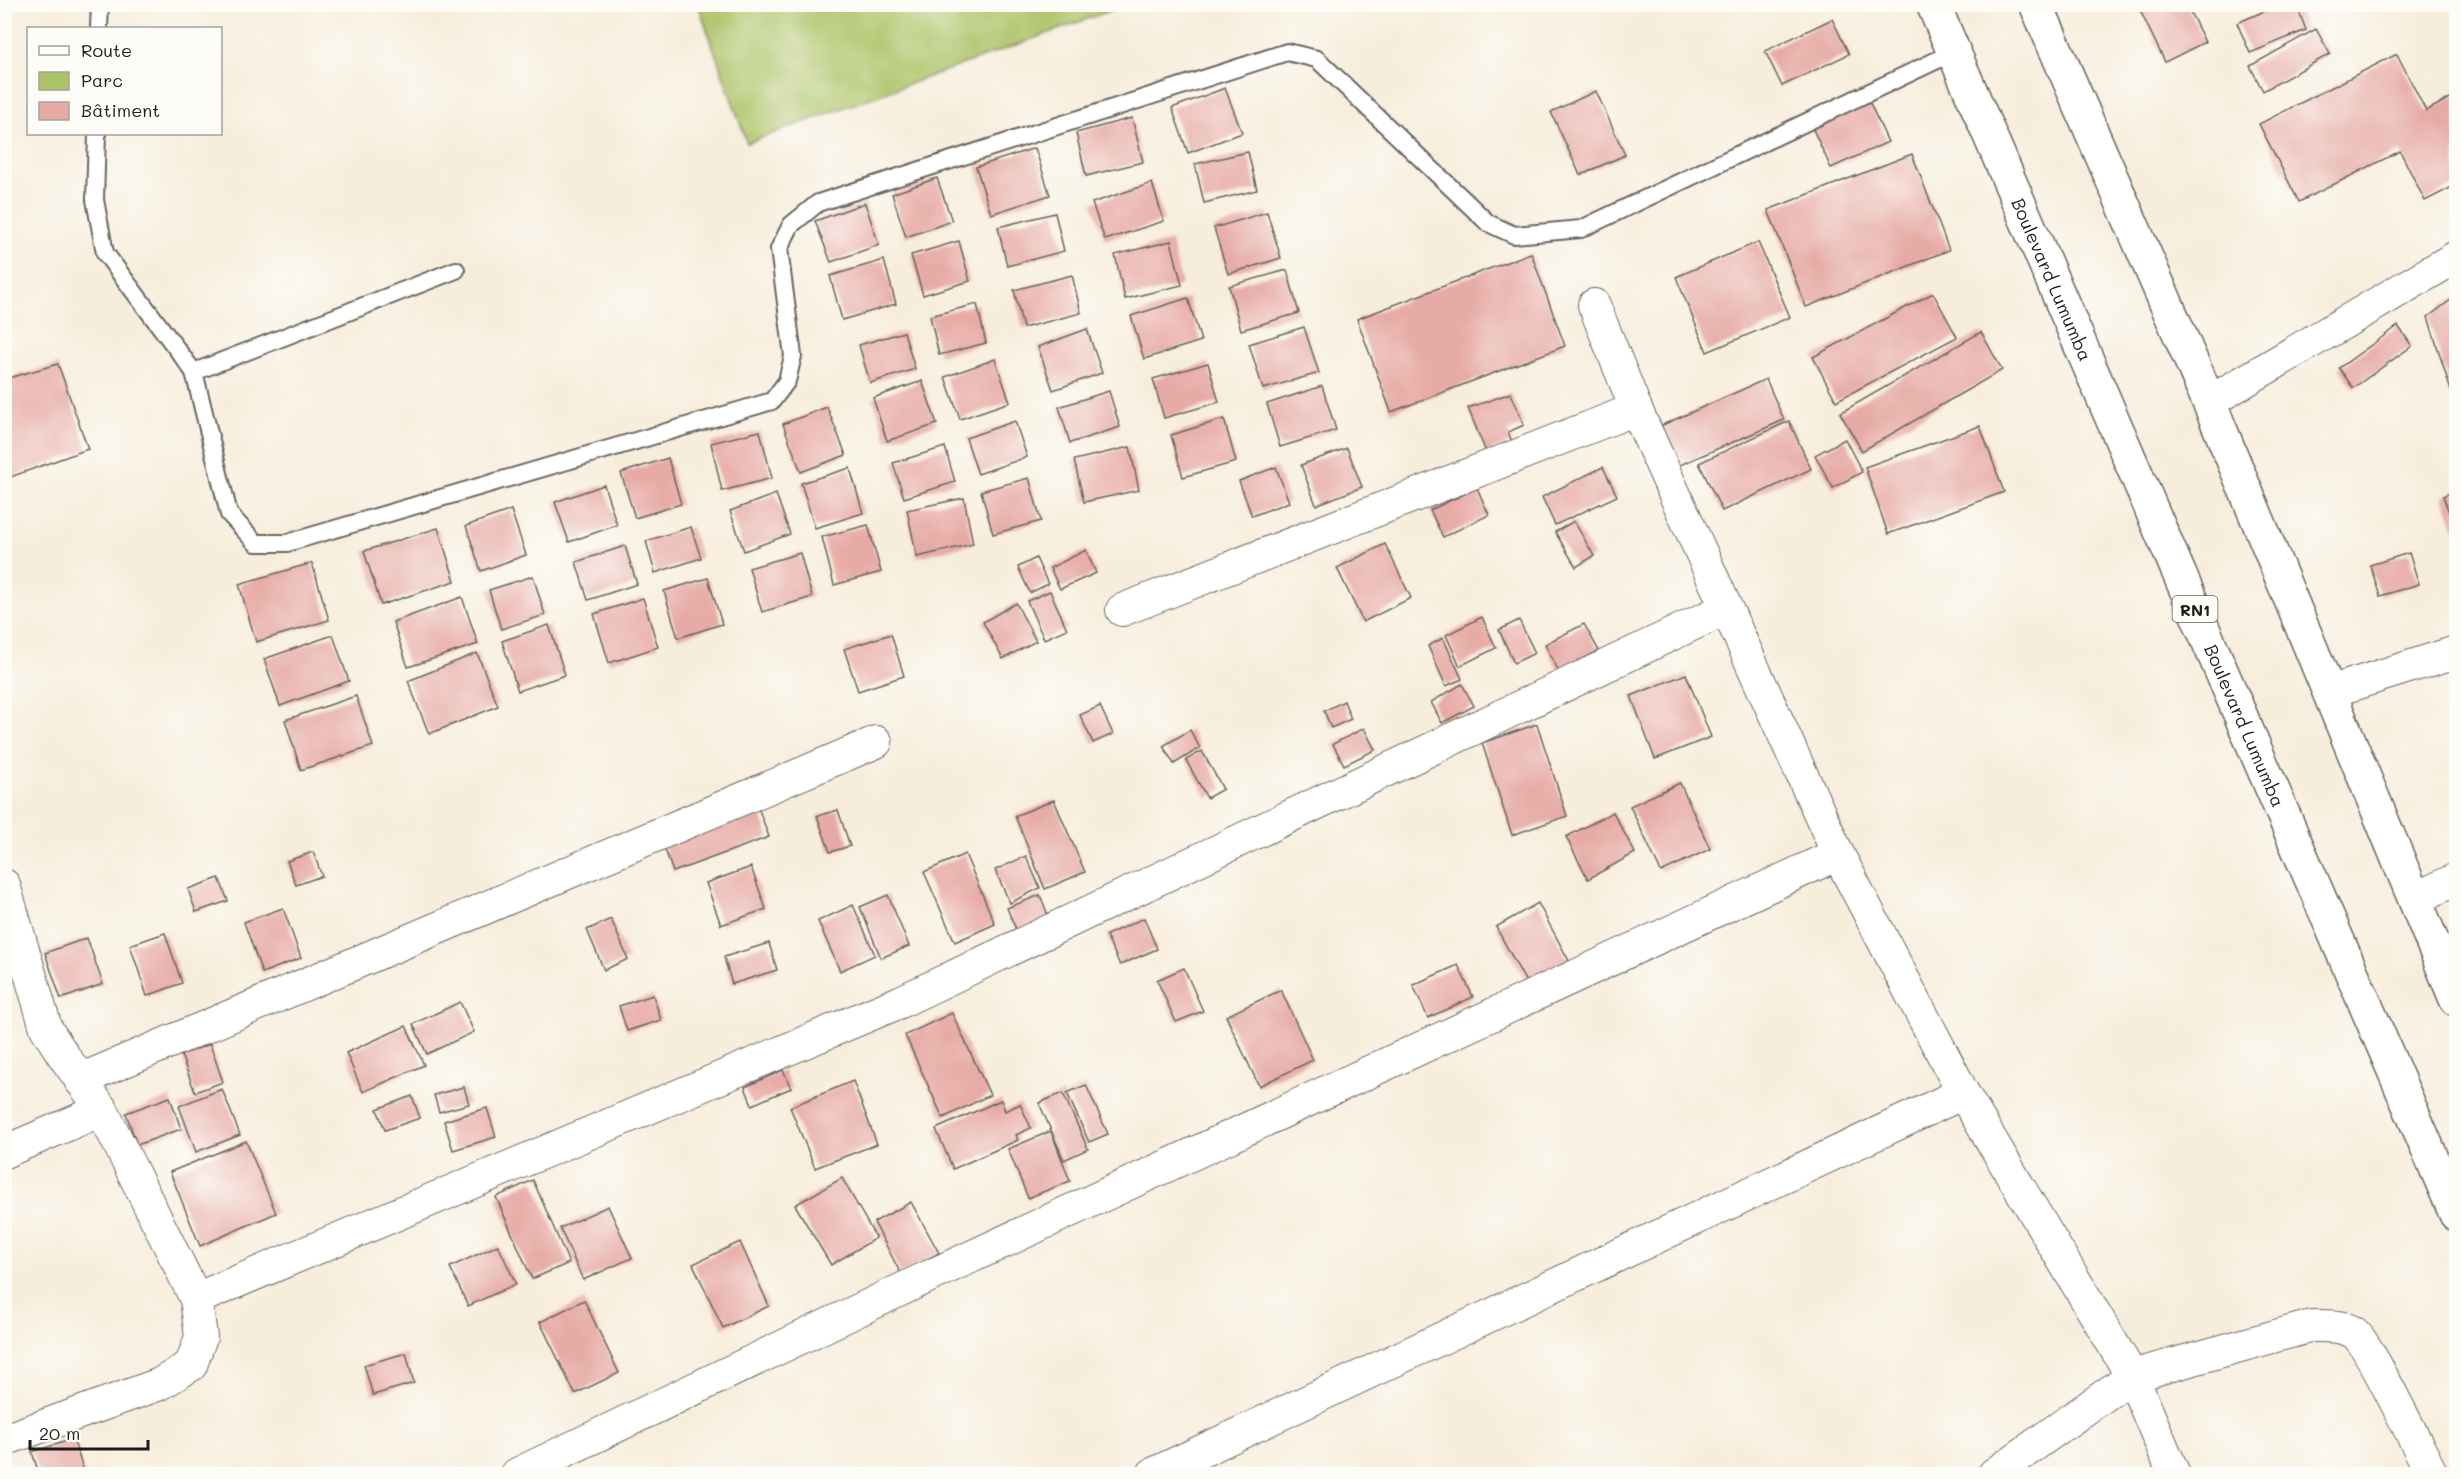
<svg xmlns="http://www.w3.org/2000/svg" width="2461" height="1479" font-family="Mali,sans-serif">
<rect width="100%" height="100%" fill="#fdfcf7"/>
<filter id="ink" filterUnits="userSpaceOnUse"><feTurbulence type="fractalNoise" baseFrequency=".0167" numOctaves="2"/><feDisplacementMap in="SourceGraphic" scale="12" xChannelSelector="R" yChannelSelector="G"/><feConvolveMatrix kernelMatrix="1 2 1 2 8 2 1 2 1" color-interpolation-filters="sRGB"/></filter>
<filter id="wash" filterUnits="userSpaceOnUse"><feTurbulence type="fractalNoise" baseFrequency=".008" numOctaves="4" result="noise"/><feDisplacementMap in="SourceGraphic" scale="24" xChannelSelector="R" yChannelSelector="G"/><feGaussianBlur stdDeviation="1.35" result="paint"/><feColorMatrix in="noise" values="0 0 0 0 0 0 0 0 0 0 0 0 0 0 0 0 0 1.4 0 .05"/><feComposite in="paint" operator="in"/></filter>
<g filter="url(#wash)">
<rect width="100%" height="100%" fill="#f7eddb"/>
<path fill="#adc367" stroke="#647042" stroke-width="1.5" d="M698,4H1126V5L747,143Z"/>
<g id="blocks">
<g fill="#e7aba5">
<path d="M2137,4H2186L2205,42L2165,62Z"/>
<path d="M2281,4H2296L2306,30L2250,53L2237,23Z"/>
<path d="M1832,19L1849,54L1782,86L1765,51Z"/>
<path d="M2316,29L2330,54L2263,91L2250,66Z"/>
<path d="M2397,54L2426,111L2456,95V185L2425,201L2400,151L2299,202L2259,124Z"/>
<path d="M1225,88L1242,133L1188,153L1172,108Z"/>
<path d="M1596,91L1625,155L1580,175L1551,112Z"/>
<path d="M1869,101L1888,142L1831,168L1812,127Z"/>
<path d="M1132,118L1143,162L1086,176L1076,133Z"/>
<path d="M1035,148L1050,195L991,214L976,167Z"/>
<path d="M1248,152L1257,190L1204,203L1195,164Z"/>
<path d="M1912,154L1949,250L1806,307L1768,210Z"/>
<path d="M937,178L952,221L906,237L892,194Z"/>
<path d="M1152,183L1164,221L1105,240L1092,203Z"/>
<path d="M865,203L879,245L831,262L815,221Z"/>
<path d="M1267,212L1281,258L1228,274L1214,228Z"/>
<path d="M1055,213L1064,251L1007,266L998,227Z"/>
<path d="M959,241L970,281L923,295L911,255Z"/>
<path d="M1171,241L1182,285L1125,299L1115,255Z"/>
<path d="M1758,242L1790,317L1707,352L1676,277Z"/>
<path d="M1531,253L1565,346L1391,412L1357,319Z"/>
<path d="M884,260L896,304L842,320L830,276Z"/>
<path d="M1287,270L1299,313L1241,330L1229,286Z"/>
<path d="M1072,275L1081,313L1023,328L1014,290Z"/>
<path d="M1933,293L1957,337L1836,401L1813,357Z"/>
<path d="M2456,296V407L2428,317Z"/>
<path d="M1188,298L1201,341L1144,359L1131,316Z"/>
<path d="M977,304L986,343L939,355L930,316Z"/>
<path d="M2398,326L2412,346L2353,388L2339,368Z"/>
<path d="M1304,327L1319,373L1263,389L1249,344Z"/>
<path d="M1087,329L1102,373L1053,390L1038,347Z"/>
<path d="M904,332L915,369L870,383L859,345Z"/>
<path d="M1981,332L2002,370L1862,451L1840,413Z"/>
<path d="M995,359L1010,402L960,419L945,377Z"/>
<path d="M1208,363L1219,402L1164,418L1153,379Z"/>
<path d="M58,364L88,449L5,479V403L10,401L5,379Z"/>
<path d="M1766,379L1784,420L1666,471L1649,431Z"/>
<path d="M922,381L937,424L887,441L873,398Z"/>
<path d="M1322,386L1336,430L1280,447L1267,404Z"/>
<path d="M1109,391L1120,427L1070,443L1059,407Z"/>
<path d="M1511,393L1524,425L1508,432L1512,442L1486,452L1468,408Z"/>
<path d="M827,407L846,455L801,472L783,424Z"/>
<path d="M1224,419L1236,462L1183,477L1171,435Z"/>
<path d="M1015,421L1027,457L978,474L966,438Z"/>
<path d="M1789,421L1811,469L1722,511L1699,463Z"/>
<path d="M1980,426L2004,492L1888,534L1865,467Z"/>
<path d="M760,431L772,478L722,491L711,443Z"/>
<path d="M1845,439L1862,472L1833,488L1815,455Z"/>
<path d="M945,447L955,482L904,498L893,463Z"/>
<path d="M1130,447L1139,490L1084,502L1074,460Z"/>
<path d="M1347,448L1362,487L1316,505L1301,465Z"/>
<path d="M668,458L681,504L635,518L621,473Z"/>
<path d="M1276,467L1289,502L1252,516L1239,481Z"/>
<path d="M1603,467L1617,496L1555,525L1542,497Z"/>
<path d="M850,468L863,513L815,528L801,483Z"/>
<path d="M1029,478L1041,521L993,534L981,491Z"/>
<path d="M604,485L617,525L569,542L555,502Z"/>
<path d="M1477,488L1489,515L1443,537L1430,510Z"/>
<path d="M2456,491V532L2443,496Z"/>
<path d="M776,494L790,534L744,551L730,511Z"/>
<path d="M964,498L973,544L917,557L907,510Z"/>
<path d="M511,510L526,555L481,571L466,526Z"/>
<path d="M1574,521L1594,556L1576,567L1555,532Z"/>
<path d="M868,525L881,572L834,585L822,537Z"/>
<path d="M691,527L701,558L655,573L646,541Z"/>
<path d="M438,528L455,581L381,605L364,551Z"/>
<path d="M1385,544L1411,598L1363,622L1337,568Z"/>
<path d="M625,546L637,584L588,600L576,562Z"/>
<path d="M1086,550L1096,573L1060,589L1050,568Z"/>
<path d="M800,553L812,597L762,612L749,568Z"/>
<path d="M2409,553L2419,584L2380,596L2370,565Z"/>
<path d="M1036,558L1048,584L1030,593L1018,567Z"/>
<path d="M312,563L329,620L256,642L239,584Z"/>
<path d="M533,576L545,615L501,629L489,590Z"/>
<path d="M708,578L722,624L678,638L664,591Z"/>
<path d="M1050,591L1067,629L1044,639L1027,601Z"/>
<path d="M462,597L478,644L408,667L393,622Z"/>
<path d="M643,598L658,647L609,663L594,614Z"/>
<path d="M1016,603L1036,641L1003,659L983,622Z"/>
<path d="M1482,617L1496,648L1460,666L1446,635Z"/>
<path d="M1519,620L1535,653L1514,663L1499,630Z"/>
<path d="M1584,624L1599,651L1559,672L1545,644Z"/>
<path d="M549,625L565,675L518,691L502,641Z"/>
<path d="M891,634L904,676L858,691L844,649Z"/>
<path d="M333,635L349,681L280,706L264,659Z"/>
<path d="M1443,638L1462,679L1446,686L1428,646Z"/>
<path d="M477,653L498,706L429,734L408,681Z"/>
<path d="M1686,674L1711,737L1655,759L1631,696Z"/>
<path d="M1462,684L1474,706L1442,723L1431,702Z"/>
<path d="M356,696L373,746L301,770L285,720Z"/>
<path d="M1344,701L1351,719L1331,728L1324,711Z"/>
<path d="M1100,706L1113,734L1093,743L1080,715Z"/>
<path d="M1537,724L1567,816L1512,835L1482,743Z"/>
<path d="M1364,728L1375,750L1344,765L1333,744Z"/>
<path d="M1190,730L1200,748L1174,764L1163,746Z"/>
<path d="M1202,751L1223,789L1207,798L1186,760Z"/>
<path d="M1680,783L1710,849L1661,872L1630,806Z"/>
<path d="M1054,800L1085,872L1045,889L1015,816Z"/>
<path d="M758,807L769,837L673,872L662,841Z"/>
<path d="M838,810L850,846L830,852L817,816Z"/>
<path d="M1613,812L1635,853L1588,879L1566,837Z"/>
<path d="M313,852L322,876L296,885L287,861Z"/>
<path d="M965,854L995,924L955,942L924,872Z"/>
<path d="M1026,856L1040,888L1010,903L995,870Z"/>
<path d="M751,867L766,909L721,925L706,883Z"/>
<path d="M219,878L228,901L196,912L188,889Z"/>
<path d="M888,895L909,946L881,958L860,907Z"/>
<path d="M1040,895L1050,920L1018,934L1007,908Z"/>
<path d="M1538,903L1569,961L1527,984L1496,927Z"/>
<path d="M853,905L875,955L840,971L818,921Z"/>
<path d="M283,908L301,958L262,973L244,922Z"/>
<path d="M1144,918L1157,949L1120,965L1106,935Z"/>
<path d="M611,919L628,959L604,970L587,930Z"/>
<path d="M165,933L182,983L147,996L130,945Z"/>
<path d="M87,938L103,984L61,999L45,953Z"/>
<path d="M769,943L777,970L732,984L724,957Z"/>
<path d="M1458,965L1473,997L1428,1018L1413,985Z"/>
<path d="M1184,968L1203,1011L1176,1022L1157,980Z"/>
<path d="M1281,990L1313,1060L1259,1086L1226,1016Z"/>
<path d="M653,995L661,1020L627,1031L619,1006Z"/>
<path d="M460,1002L474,1032L427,1054L413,1024Z"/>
<path d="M952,1013L990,1095L943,1118L905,1035Z"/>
<path d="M406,1026L424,1065L363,1092L346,1053Z"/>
<path d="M210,1044L223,1082L195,1092L181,1055Z"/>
<path d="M783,1070L791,1088L752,1105L745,1087Z"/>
<path d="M853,1081L877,1144L815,1168L790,1107Z"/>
<path d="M1086,1085L1108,1134L1089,1142L1067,1093Z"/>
<path d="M464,1087L469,1104L439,1112L434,1095Z"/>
<path d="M222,1089L240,1135L196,1152L179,1106Z"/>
<path d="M1063,1093L1088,1149L1064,1160L1039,1103Z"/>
<path d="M412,1096L420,1118L385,1130L377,1109Z"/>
<path d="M170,1097L181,1129L137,1145L126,1113Z"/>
<path d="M1001,1100L1005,1111L1020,1104L1031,1128L1016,1135L1018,1140L953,1169L936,1129Z"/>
<path d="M487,1108L496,1137L453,1150L444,1121Z"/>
<path d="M1051,1131L1070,1181L1028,1198L1008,1149Z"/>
<path d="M246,1141L276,1213L200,1246L170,1172Z"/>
<path d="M842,1178L876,1238L831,1265L795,1205Z"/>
<path d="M533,1180L569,1263L532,1279L496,1197Z"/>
<path d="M911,1202L939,1253L901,1274L874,1222Z"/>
<path d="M608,1206L632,1258L583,1280L560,1228Z"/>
<path d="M740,1242L769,1306L723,1328L693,1264Z"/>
<path d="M498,1245L516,1284L468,1306L450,1267Z"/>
<path d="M584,1300L619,1373L575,1394L540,1322Z"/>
<path d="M406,1353L414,1383L373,1395L364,1365Z"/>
<path d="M73,1439L85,1474H39L32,1452Z"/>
</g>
</g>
</g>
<g filter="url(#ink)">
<use href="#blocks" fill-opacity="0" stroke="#69655f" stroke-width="1.5"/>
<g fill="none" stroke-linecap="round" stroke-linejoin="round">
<defs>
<g id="service">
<path d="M99,28L100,4"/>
<path d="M97,134L95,200L105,253L194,372"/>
<path d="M456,270L194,372L229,514L256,543H287L772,401L787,381L793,356L779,249L791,225L818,203L1287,52L1317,59L1488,223L1514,235L1581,229L1954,52"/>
</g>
<g id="minor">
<path d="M1594,305L1636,409L1838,854L1963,1093L2132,1376L2174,1474"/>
<path d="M2209,402L2456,257"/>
<path d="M1122,610L1636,409"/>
<path d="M2329,692L2456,652"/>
<path d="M4,885L46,1028L63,1055L102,1110L196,1299L201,1337L191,1365L160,1384L4,1440"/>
<path d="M2415,899L2456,879"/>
<path d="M80,1080L876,742"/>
<path d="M4,1152L102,1110"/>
<path d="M196,1299L900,1002L1725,609"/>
<path d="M517,1474L917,1282L1838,854"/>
<path d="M1153,1474L1963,1093"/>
<path d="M1994,1474L2132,1376L2312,1326C2326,1326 2340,1325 2353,1332C2367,1340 2421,1453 2432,1474"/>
</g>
<g id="trunk">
<path id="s1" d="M1933,4L2456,1214"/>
<path d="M2036,4L2209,402L2456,999"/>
</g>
</defs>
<use href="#service" stroke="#69655f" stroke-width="20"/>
<use href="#minor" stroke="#69655f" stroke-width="34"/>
<use href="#trunk" stroke="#69655f" stroke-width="36"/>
<use href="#service" stroke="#fff" stroke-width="16"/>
<use href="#minor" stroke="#fff" stroke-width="32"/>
<use href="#trunk" stroke="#fff" stroke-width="33"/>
</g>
</g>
<g text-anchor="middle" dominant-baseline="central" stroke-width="4.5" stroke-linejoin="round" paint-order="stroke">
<rect fill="#fdfcf7" stroke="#605f5e" stroke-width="1.5" x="2172.5" y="596" width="45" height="26" rx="4.5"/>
<g font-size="16" font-weight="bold" fill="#1c1c1c">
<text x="2195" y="609">RN1</text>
</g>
<g font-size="18" fill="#1c1c1c" stroke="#fdfcf7">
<text stroke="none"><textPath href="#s1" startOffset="300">Boulevard Lumumba</textPath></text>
<text stroke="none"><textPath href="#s1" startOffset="786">Boulevard Lumumba</textPath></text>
</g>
</g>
<rect width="2461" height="1479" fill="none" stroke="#fdfcf7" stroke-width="24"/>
<rect x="27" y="27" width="195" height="108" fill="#fdfcf7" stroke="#a3a29f" stroke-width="1.5"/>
<rect x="39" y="46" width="30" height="9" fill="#ffffff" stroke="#a3a29f" stroke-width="1.5"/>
<text x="81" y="57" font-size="18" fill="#1c1c1c">Route</text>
<rect x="39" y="72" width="30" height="18" fill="#adc367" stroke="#a3a29f" stroke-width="1.5"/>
<text x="81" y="87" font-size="18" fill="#1c1c1c">Parc</text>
<rect x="39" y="102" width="30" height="18" fill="#e7aba5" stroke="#a3a29f" stroke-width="1.5"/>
<text x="81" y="117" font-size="18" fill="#1c1c1c">Bâtiment</text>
<path d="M30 1440v9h118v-9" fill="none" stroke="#1c1c1c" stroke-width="3"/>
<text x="39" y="1440" font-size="18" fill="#1c1c1c" stroke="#fdfcf7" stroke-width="4.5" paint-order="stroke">20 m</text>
</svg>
